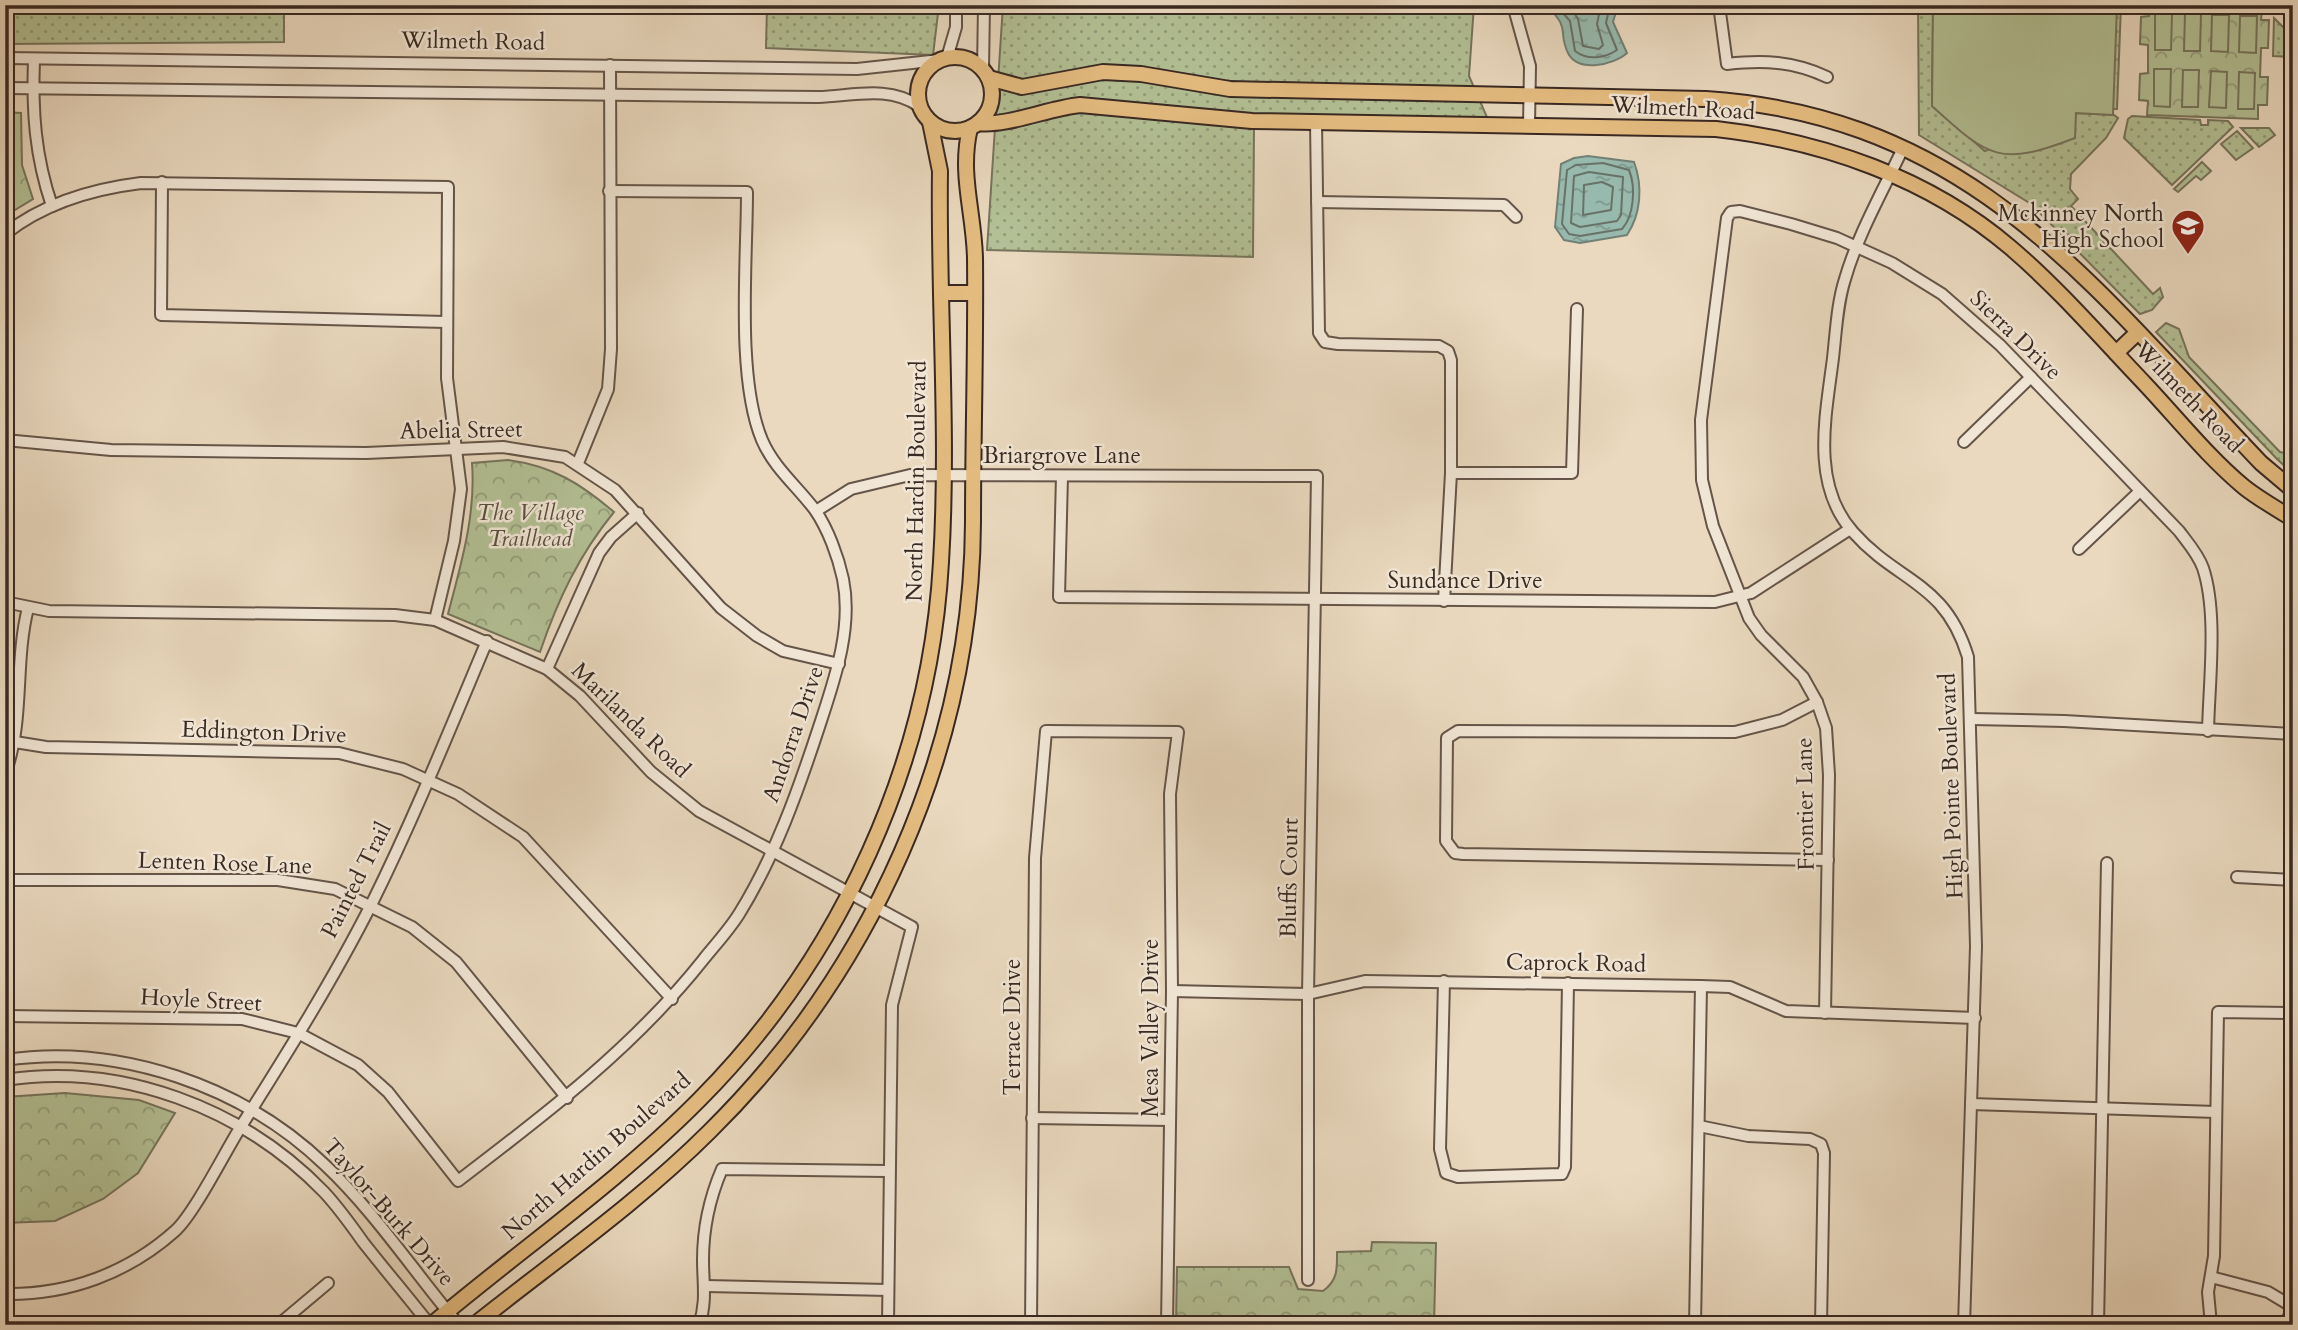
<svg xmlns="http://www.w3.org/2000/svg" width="2298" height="1330" font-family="Cardo,serif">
<defs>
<pattern id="grass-dots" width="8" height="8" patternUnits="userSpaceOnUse" patternTransform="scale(1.75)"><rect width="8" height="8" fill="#b3c095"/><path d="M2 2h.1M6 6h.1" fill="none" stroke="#939c79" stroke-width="1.8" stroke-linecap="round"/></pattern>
<pattern id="forest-crowns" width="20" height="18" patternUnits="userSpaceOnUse" patternTransform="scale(1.75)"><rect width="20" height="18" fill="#b3c095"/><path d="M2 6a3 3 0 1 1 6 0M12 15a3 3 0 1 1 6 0" fill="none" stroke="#939c79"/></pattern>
<pattern id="water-ripples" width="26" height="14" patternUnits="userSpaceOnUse" patternTransform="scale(1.75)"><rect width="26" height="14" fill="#98baae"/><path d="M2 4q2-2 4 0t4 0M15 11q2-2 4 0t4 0" fill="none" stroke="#7d978d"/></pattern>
</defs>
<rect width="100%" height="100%" fill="#ead9bf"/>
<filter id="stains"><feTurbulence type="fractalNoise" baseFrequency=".00286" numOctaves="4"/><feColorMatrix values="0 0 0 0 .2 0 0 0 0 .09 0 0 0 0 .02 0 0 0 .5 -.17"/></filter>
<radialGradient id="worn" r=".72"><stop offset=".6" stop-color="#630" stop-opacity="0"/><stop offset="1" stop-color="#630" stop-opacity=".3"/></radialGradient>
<g fill="url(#grass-dots)" stroke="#76745c" stroke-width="2">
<path d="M5,5H284V42L5,44Z"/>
<path d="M767,5H939L933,55L766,48Z"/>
<path d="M1003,5H1474L1469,76L1493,131L1254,126L1253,257L987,250Z"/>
<path d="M1918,5H1933L1932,106L1985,151L2076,113L2114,115L2118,118L2106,138L2071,174L2070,189L2078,199L2071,206L2153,294L2160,288L2163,297L2152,310L2140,314L2031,204L1919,135Z"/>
<path d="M2098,5H2121L2117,109L2076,108Z"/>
<path d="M2274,18L2293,37V57L2273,56Z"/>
<path d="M2132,116L2200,120L2201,125H2208V120L2228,121L2233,127L2172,185L2124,138L2128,119Z"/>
<path d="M2241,128H2269L2275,135L2259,147Z"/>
<path d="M2237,131L2253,148L2236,160L2221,144Z"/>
<path d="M2202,162L2211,171L2201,180L2196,176L2178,192L2174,189Z"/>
<path d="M2166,323L2179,329L2189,357L2280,452L2293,455V470H2289L2277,459L2156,332Z"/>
</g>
<g fill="url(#forest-crowns)" stroke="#76745c" stroke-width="2">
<path d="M2150,5L2262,7L2261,20H2269L2268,48H2261L2260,77H2268L2267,105H2258V119L2147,115L2148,101L2139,100L2140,74L2148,73V45L2140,44L2141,17L2149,16Z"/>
<path d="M5,112L21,113L22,165L33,199L5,216Z"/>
<path d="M508,460C553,466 581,484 614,512C579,555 558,599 540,652L448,614C461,564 476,515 472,463Z"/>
<path d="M65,1093L139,1100L175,1113L138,1173L103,1199L55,1221L5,1223V1097Z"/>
<path d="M1372,1242L1436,1243L1434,1325H1176L1177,1267H1289L1298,1289L1323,1291C1338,1280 1337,1269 1337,1252L1371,1251Z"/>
</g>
<g fill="#b3c095" stroke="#76745c" stroke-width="2">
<path d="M1933,5H2117L2113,115L2076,113L2075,138C2000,167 1989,158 1932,106Z"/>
<path d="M2155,13L2172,14L2171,50H2155Z"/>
<path d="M2185,14H2201L2200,51H2184Z"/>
<path d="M2212,15H2229L2228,52L2211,51Z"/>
<path d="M2240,16H2257L2256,53L2239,52Z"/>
<path d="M2154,69H2171L2170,107L2154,106Z"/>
<path d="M2183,70H2199L2198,107H2182Z"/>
<path d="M2211,71L2227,72L2226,108L2209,107Z"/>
<path d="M2239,72L2255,73L2254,109H2238Z"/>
</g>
<g fill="url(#water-ripples)" stroke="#728076" stroke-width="2">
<path d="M1546,5H1618L1613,22L1627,53C1614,65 1578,73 1568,53C1557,30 1572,30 1546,5Z"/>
<path d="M1588,156L1634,162C1643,186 1641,214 1627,235L1580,243L1564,240L1555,227L1561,164L1574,158Z"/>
</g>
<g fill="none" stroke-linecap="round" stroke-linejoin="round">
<g stroke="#687268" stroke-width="2">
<path d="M1556,5L1570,21L1575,51C1588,61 1605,58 1617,50L1606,23L1610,5"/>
<path d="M1569,5L1578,19L1583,46L1599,49L1603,45L1597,24L1601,5"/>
<path d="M1603,163L1629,170C1636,187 1634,216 1622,229L1580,236L1569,234L1562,224L1567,170L1576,165Z"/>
<path d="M1589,172L1623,177L1621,215L1617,221L1580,227L1571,223L1574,176Z"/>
<path d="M1602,182L1613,187L1611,210L1583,215L1584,185Z"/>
</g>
<defs>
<g id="minor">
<path d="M1513,5L1530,66L1529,125"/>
<path d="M1719,5L1727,64C1763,60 1793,61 1827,77"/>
<path d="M5,58L857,69L940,60"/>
<path d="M947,58L956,27V5"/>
<path d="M34,59C32,111 35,156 52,206"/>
<path d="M983,70L984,5"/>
<path d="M5,88L818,97C853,96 888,85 919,106"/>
<path d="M1316,122L1319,333L1325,342L1338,344L1439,346L1448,351L1451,360V473L1444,601"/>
<path d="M1903,148C1883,191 1858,234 1845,279C1837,304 1836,332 1833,358C1826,415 1810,484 1853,532C1898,583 1945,581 1968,657L1976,946L1964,1325"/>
<path d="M162,182L161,315L446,322"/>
<path d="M1317,202L1504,205L1516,217"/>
<path d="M5,234C44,203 92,189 141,183L448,187L447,378L461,489L454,541L435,620"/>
<path d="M5,440L111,450L366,453L503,447L565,457L615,490L721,608L757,636L783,651L839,664"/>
<path d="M1964,442L2031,377"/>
<path d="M578,463L608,389L611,349L610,65"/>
<path d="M1451,473H1572L1577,309"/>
<path d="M1062,476L1059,597L1715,602L1751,593L1850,529"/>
<path d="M816,511L851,489L910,475L1317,476L1308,994V1280"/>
<path d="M2079,549L2140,491"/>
<path d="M5,602L49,611L395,615L435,620L547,669L580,696L651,772L699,811L912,927L892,1005L888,1325"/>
<path d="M547,669L599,553L611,537L638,513"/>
<path d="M1817,702L1782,720L1735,732L1458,731L1447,738L1446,841L1455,853L1463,854L1828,860"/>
<path d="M1972,719L2064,721L2293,734"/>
<path d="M15,742L46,747L339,753L403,769L458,794L523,837L672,999"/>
<path d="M5,774C25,719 14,663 28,608"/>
<path d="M2237,877L2293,880"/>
<path d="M5,880H278L335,889L412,927L456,962L567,1098"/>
<path d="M1444,981L1440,1149L1446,1173L1458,1177L1562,1174L1565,1167L1568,983"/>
<path d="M1172,991L1308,994L1365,981L1701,986L1730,987L1786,1011L1975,1018"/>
<path d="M1825,1013L1829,775L1826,728L1817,702L1803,677L1761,635L1749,618L1713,526L1702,480L1701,420L1727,218L1731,212L1740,211L1791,224L1837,238L1892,263L1942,294L2000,345L2179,531C2188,543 2198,554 2203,568C2218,613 2209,683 2208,731"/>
<path d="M5,1016L242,1019L298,1033L358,1065L388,1092L458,1181C546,1114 634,1047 703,960C715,945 729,930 739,914C775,856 798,791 819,727C834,681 853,629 843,579C838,556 828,529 815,510C797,486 774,468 762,440C736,378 747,261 747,192L609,191"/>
<path d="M5,1060C119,1043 243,1086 325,1165C375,1212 414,1272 459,1325"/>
<path d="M5,1080C121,1062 243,1108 324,1192C339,1208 351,1225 363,1242C385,1270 408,1297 430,1325"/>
<path d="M1971,1104L2216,1112"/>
<path d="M1032,1118L1170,1120"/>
<path d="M1699,1126L1748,1136L1810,1139L1821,1144L1824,1153L1821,1325"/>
<path d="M2211,1277L2268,1292L2293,1307"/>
<path d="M706,1286L888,1290"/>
<path d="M5,1294C69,1295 128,1273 175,1231C194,1214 225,1152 240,1128C286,1055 333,980 372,903C414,818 450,729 487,641"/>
<path d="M278,1325L328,1283"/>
<path d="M699,1325C707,1302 703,1283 703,1260C703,1229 710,1197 722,1169L887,1171"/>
<path d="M1031,1325L1035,858L1046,731L1178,732L1170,794L1172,991L1167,1325"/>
<path d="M1695,1325L1701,986"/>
<path d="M2098,1325L2107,863"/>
<path d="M2211,1325L2208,1292L2214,1256L2218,1012L2293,1013"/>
<path d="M2285,1325L2293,1308"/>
</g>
<g id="major">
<circle cx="955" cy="94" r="37"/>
<path d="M989,78L1022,87L1103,72L1141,74L1230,89L1706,99C1973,117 2092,286 2261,463L2293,490"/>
<path d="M978,123C1005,127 1049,108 1080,105L1252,121L1716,129C1823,141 1929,178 2011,248C2060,290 2101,338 2145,384C2177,418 2208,457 2244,487C2259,499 2277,509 2293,519"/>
<path d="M941,293H974"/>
<path d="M2116,353L2137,333"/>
<path d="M431,1325C520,1250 618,1182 700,1099C841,957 930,762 941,562C949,432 938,301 940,171L930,122"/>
<path d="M474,1325C553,1262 638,1203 710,1131C871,972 972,750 973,522C973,434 976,346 975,258C974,212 959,174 970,128"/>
</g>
</defs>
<use href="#minor" stroke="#655549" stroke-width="14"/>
<use href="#major" stroke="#392922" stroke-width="18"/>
<use href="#minor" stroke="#f1e6d5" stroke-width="10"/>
<use href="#major" stroke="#e5bc80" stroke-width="14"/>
</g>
<defs>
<symbol id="school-pin" viewBox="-11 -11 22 30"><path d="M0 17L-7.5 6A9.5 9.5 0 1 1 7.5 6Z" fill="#8f2418" stroke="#f1e6d5"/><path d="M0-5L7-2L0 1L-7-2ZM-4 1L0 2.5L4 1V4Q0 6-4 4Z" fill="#fff"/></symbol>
</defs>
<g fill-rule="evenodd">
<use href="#school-pin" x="2169" y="207" width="38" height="52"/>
</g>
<g text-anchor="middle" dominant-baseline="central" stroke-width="5" stroke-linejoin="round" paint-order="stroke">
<g font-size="23" fill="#392922" stroke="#f1e6d5">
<text transform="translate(473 41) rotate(1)">Wilmeth Road</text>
<text transform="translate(1683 108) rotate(3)">Wilmeth Road</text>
<text transform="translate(2016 335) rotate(44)">Sierra Drive</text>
<text transform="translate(2189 397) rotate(46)">Wilmeth Road</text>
<text transform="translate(461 430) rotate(-1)">Abelia Street</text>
<text x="1062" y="455">Briargrove Lane</text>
<text transform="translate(916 481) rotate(-89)">North Hardin Boulevard</text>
<text x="1465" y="580">Sundance Drive</text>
<text transform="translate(631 720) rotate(44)">Marilanda Road</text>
<text transform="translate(264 732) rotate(2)">Eddington Drive</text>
<text transform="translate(793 734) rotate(-71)">Andorra Drive</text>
<text transform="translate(1951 786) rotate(-92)">High Pointe Boulevard</text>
<text transform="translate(1805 804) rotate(-91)">Frontier Lane</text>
<text transform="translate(225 863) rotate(2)">Lenten Rose Lane</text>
<text transform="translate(1289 878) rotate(-89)">Bluffs Court</text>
<text transform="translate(356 880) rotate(-63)">Painted Trail</text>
<text transform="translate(1576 963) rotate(1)">Caprock Road</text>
<text transform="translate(201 1000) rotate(3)">Hoyle Street</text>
<text transform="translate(1012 1027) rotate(-90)">Terrace Drive</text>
<text transform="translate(1150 1028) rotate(-90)">Mesa Valley Drive</text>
<text transform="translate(596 1156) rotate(-41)">North Hardin Boulevard</text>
<text transform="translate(389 1212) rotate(49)">Taylor-Burk Drive</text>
</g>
<g font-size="23" fill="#392922" stroke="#f1e6d5" text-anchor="end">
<text x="2164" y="213">Mckinney North<tspan x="2164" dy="26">High School</tspan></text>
</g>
<g font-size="23" font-style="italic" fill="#584f3f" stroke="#f1e6d5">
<text x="530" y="512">The Village<tspan x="530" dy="26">Trailhead</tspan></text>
</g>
</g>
<rect width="2298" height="1330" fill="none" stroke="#ead9bf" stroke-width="28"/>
<rect x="7" y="7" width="2284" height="1316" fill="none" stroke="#392922" stroke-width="3.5"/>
<rect x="14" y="14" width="2270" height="1302" fill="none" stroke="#392922" stroke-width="2"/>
<rect width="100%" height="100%" filter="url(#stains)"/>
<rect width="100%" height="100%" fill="url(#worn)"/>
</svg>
